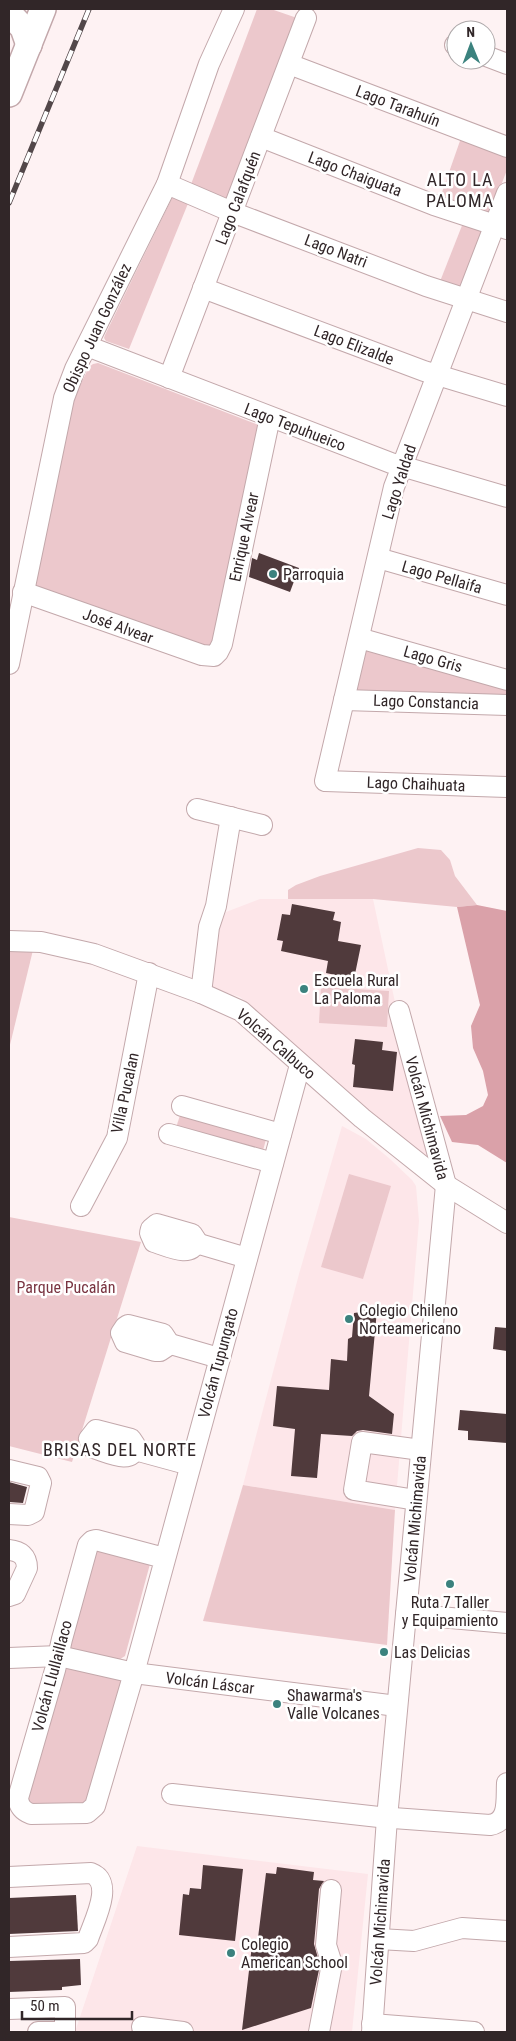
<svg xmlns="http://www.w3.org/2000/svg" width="516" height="2041" font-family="'Roboto Condensed',sans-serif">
<rect width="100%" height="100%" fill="#fef2f3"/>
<g fill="#fde6e9">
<path d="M260,899H373L402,1035L434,1165L319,1071L240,997L192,982L226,912Z"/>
<path d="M342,1126L366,1139L390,1159L412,1180L416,1186L419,1221L395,1510L243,1485L299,1274Z"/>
<path d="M137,1846L368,1874L352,2032H75Z"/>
</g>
<g fill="#ecc8cc">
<path d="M257,9H271L297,18L230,199L220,200L190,187Z"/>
<path d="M461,138L507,156V170L489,216L440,198Z"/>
<path d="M174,194L189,201L129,349L106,341L104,338L105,335Z"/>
<path d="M463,223L483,231L460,292L439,284Z"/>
<path d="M98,363L261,426L211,651L32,587L73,400L89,367L93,364Z"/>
<path d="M366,643L507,684V699L355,694Z"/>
<path d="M418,848L441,850L450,860L455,876L477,905L457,907L373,899H288V890L296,885L320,876Z"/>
<path d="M9,950H33L9,1049Z"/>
<path d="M321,987L389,991L387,1027L319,1023Z"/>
<path d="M181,1112L267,1136L262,1154L175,1131Z"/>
<path d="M349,1174L391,1186L363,1279L321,1267Z"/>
<path d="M9,1217L141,1242L72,1462L9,1446Z"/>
<path d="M243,1485L395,1510L387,1645L203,1621Z"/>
<path d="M95,1548L150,1564L125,1656L117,1661L70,1649Z"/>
<path d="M62,1669H69L120,1679L124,1682L90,1806L26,1808Z"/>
</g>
<path fill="#daa1a9" d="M477,905L507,911V1163L478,1145L452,1142L440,1116L466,1115L483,1106L488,1095L483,1071L473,1048L471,1026L480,1005L457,907Z"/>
<g fill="#503a3c">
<path d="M259,553L299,568L290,592L249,577L252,558L257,560Z"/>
<path d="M292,904L335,912L333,920L341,922L338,941L361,945L354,979L326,973L328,961L281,951L283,941L277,940L282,914L290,915Z"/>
<path d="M355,1039L383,1042L382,1050L397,1052L393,1091L353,1087L355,1065L352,1064Z"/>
<path d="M362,1305L377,1310L369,1396L394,1414L392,1434L363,1430L357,1431L352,1436L321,1434L317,1478L291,1476L295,1429L273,1426L277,1386L329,1390L331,1359L347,1361L348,1339L352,1337L354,1313L361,1312Z"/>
<path d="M495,1327L507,1328V1351L493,1349Z"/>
<path d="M460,1410L507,1414V1443L468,1440V1431L458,1430Z"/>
<path d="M9,1482L27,1487L23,1503L9,1502Z"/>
<path d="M203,1865L243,1869L235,1941L179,1935L183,1894L189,1895L190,1888L201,1889Z"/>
<path d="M277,1867L314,1872L313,1880L324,1881L319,1889L314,1944L320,1965L311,2008L242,2030L252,1945L257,1946L266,1873L276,1874Z"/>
<path d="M76,1895L78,1931L9,1934V1898Z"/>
<path d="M80,1959L81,1985L62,1987V1990L9,1992V1961Z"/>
</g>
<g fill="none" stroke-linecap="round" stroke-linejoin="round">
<defs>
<g id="minor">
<path d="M455,45H456"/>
<path d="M486,56L507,64"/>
<path d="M289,64L507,147"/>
<path d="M261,137L434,205L507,229"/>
<path d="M167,184L232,212L426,286L507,312"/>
<path d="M507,193L394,487L325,781L507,787"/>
<path d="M203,288L424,371L507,396"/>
<path d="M87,346L391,463L507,497"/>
<path d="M169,378L306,18"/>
<path d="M378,558L507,595"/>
<path d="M23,592L202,655L214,656L218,652L222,644L270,417"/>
<path d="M359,638L507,680"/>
<path d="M9,664L64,398L75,369L167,184L209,64L234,9"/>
<path d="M344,700L507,705"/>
<path d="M197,809L262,825"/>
<path d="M9,941L41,942L94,954L201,993L241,1011L362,1118L446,1185L507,1223"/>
<path d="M201,993L209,927L216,906L231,817"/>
<path d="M182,1106L281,1134"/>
<path d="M169,1134L273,1163"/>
<path d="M81,1206L117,1138L149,973"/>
<path d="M157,1224L192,1234L196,1240C194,1260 165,1245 154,1242L150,1233L151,1229Z"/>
<path d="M196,1243L247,1258"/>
<path d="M128,1325L163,1334L167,1340L166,1347L160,1351H155L125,1342L121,1333L125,1327Z"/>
<path d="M167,1343L219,1358"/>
<path d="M96,1430L131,1439L135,1445C135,1467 105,1451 93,1448L89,1439Z"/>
<path d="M135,1450L190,1465"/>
<path d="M9,1470L38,1477L41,1483L34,1512L28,1515L9,1514"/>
<path d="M416,1500L354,1490L362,1442L421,1450"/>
<path d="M9,1550C20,1551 27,1556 27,1568L15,1594L9,1596"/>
<path d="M164,1558L96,1540L92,1541L88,1545L62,1639L55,1670L18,1798C19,1807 23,1811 31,1814L87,1813L95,1806L134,1673L300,1065"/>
<path d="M406,1614L507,1623"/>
<path d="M9,1658L59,1656L134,1673L397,1706"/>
<path d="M172,1794L379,1817L490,1825C510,1822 506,1799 507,1783"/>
<path d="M9,1877L91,1873C115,1882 94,1921 88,1939L84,1943L9,1947"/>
<path d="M379,1939L414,1941L462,1928L507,1931"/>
<path d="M9,2009L65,2007V2032H38"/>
<path d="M372,2024L474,2032"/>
<path d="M142,2027L183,2032"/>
<path d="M319,2032L332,1964L326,1945L331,1890"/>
<path d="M372,2032L387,1818L446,1185L399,1011"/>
</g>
<g id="major">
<path d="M9,13L23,28L29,45"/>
<path d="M9,94L43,9"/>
</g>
</defs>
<use href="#minor" stroke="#c3a8ab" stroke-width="22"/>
<use href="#major" stroke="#c3a8ab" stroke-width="28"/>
<use href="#minor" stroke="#fff" stroke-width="20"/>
<use href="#major" stroke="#fff" stroke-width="25"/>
<defs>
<path id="rail" d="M9,203L89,9"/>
</defs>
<use href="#rail" stroke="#524749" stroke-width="5.5"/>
<use href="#rail" stroke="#fff" stroke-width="4" stroke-dasharray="11" stroke-linecap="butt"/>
</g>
<g fill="#3b827e" stroke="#fff" stroke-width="2">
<circle cx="273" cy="574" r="5"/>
<circle cx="304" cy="989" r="5"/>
<circle cx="349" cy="1319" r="5"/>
<circle cx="450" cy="1584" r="5"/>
<circle cx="384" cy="1652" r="5"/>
<circle cx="277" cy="1704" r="5"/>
<circle cx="231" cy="1953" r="5"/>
</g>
<g text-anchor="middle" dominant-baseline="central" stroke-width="5" stroke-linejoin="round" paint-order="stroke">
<g font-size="16" fill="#312628" stroke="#fff">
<text transform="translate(398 106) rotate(21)">Lago Tarahuín</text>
<text transform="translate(355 174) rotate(21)">Lago Chaiguata</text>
<text transform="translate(238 198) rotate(-69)">Lago Calafquén</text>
<text transform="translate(336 251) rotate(21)">Lago Natri</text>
<text transform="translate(97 328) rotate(-65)">Obispo Juan González</text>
<text transform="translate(354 345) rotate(21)">Lago Elizalde</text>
<text transform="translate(295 427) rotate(21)">Lago Tepuhueico</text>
<text transform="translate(399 482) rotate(-72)">Lago Yaldad</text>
<text transform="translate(244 537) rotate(-78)">Enrique Alvear</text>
<text transform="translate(442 577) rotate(16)">Lago Pellaifa</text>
<text transform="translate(118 626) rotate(20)">José Alvear</text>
<text transform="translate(433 659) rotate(16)">Lago Gris</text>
<text transform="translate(426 702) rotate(2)">Lago Constancia</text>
<text transform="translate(416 784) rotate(2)">Lago Chaihuata</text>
<text transform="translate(276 1044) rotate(41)">Volcán Calbuco</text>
<text transform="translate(125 1093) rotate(-78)">Villa Pucalan</text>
<text transform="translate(427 1118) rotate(75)">Volcán Michimavida</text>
<text transform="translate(218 1363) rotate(-75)">Volcán Tupungato</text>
<text transform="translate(415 1519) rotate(-85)">Volcán Michimavida</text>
<text transform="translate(52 1676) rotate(-75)">Volcán Llullaillaco</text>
<text transform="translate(210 1683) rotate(7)">Volcán Láscar</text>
<text transform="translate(380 1922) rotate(-86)">Volcán Michimavida</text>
</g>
<g font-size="16" fill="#312628" stroke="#fff" text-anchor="start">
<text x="283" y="574">Parroquia</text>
<text x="314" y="980">Escuela Rural<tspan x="314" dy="18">La Paloma</tspan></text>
<text x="359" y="1310">Colegio Chileno<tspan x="359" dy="18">Norteamericano</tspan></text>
<text x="450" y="1602" text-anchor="middle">Ruta 7 Taller<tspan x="450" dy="18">y Equipamiento</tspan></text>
<text x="394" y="1652">Las Delicias</text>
<text x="287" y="1695">Shawarma's<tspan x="287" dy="18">Valle Volcanes</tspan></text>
<text x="241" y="1944">Colegio<tspan x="241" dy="18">American School</tspan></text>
</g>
<g font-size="16" fill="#793441" stroke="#fff">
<text x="66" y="1287">Parque Pucalán</text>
</g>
<g font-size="18" letter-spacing="1" fill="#312628" stroke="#fff">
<text x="460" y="179">ALTO LA<tspan x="460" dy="21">PALOMA</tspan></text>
<text x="120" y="1449">BRISAS DEL NORTE</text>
</g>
</g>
<rect width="516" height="2041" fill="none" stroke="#312628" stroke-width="20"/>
<g transform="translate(471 45) rotate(359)"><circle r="24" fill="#ffffff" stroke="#ada8a9"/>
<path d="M0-4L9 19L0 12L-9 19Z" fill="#3b827e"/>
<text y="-8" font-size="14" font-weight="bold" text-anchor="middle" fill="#312628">N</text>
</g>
<path d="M22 2011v8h110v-8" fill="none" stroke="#312628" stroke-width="2.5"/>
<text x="30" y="2011" font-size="15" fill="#312628" stroke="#ffffff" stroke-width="4" paint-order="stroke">50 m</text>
</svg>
